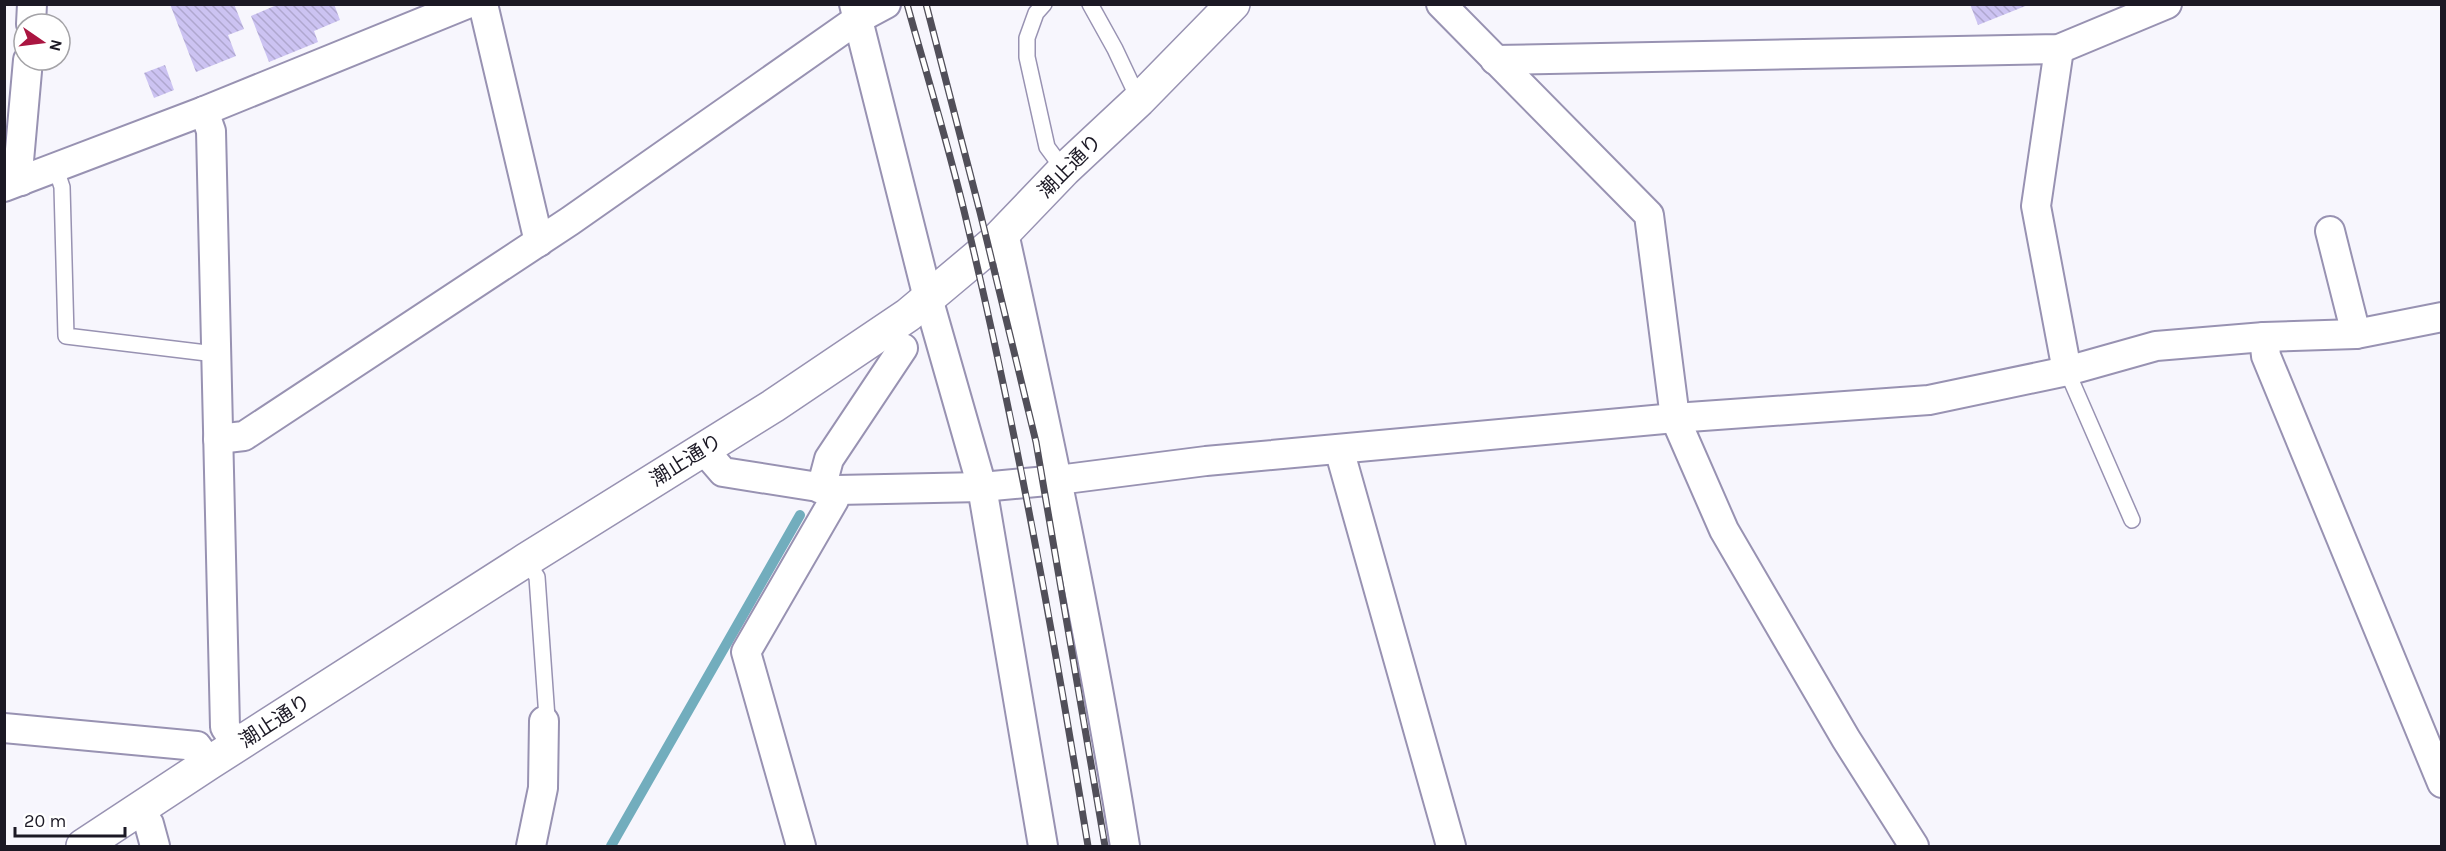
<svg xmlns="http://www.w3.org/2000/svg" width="2446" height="851" font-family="Karla,'Noto Sans JP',sans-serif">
<defs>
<pattern id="building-back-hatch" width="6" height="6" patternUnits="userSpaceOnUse" patternTransform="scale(1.5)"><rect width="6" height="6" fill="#ccc3f2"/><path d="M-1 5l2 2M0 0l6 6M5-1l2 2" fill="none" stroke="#afa7cf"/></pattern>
</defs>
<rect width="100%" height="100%" fill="#f7f6fd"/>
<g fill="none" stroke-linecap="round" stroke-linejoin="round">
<path stroke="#72adbd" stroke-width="10" d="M611,846L800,515"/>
</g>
<g fill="url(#building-back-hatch)">
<path d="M170,4H234L244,29L228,35L236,56L196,72Z"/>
<path d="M279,4H334L340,20L314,31L318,42L269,62L251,16Z"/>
<path d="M1970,4H2028V5L1978,25Z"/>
<path d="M165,65L174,90L154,98L144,73Z"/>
</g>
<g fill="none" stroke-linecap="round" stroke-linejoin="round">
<defs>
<g id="service">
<path d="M1044,4L1036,13L1027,38V57L1047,147L1064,170"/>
<path d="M1090,4L1115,49L1139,100"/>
<path d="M56,169L62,187L66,336L215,354"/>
<path d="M2067,371L2132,520"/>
<path d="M526,560L537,577L547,718L544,721"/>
</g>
<g id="minor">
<path d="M483,4L539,242"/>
<path d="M854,4L928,298L982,487L1043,846"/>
<path d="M1441,4L1649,215L1675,418L1724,530L1846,739L1914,846"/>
<path d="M31,24L32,4"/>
<path d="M2059,49L2036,206L2067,371"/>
<path d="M1495,60L2059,49L2167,4"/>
<path d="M204,111L211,131L225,727L237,745"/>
<path d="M21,181L18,172L28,60"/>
<path d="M4,187L204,111L467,4"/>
<path d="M2330,231L2356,334"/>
<path d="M1004,233C1049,437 1092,640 1125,846"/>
<path d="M2264,337L2266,356L2442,783"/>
<path d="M218,439L244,436L570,221L858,19L886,4"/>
<path d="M1339,449L1451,846"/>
<path d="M704,450L723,472L837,490L982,487L1058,480L1206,461L1675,418L1929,400L2067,371L2156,346L2264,337L2356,334L2442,317"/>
<path d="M821,489L829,459L903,348"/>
<path d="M4,728L197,746L209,763"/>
<path d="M138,810L149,824L155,846"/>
<path d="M531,846L543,788L544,721"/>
<path d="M801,846L746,652L834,500L837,490"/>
</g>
<path id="tertiary" d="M83,846L209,763L526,560L773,406L908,315L995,242L1064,170L1139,100L1233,4"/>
</defs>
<use href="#service" stroke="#9892b2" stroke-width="18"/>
<use href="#minor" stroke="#9892b2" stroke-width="32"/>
<use href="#tertiary" stroke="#9892b2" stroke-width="36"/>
<use href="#service" stroke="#fff" stroke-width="15"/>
<use href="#minor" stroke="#fff" stroke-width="28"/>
<use href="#tertiary" stroke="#fff" stroke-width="33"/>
<defs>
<g id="rail">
<path d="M907,4C927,76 949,147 966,219C1016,426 1054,636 1088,846"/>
<path d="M926,4L980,212L1036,442L1105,846"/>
</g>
</defs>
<use href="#rail" stroke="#514f59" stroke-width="7"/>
<use href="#rail" stroke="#fff" stroke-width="4.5" stroke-dasharray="14" stroke-linecap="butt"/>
</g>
<g text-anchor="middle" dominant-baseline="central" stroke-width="5" stroke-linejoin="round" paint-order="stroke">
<g font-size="20" fill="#1b1824" stroke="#fff">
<text transform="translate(1070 166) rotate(-45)">潮止通り</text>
<text transform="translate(686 460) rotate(-32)">潮止通り</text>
<text transform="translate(275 721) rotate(-33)">潮止通り</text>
</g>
</g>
<rect width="2446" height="851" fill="none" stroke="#1b1824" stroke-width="12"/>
<g transform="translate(42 42) rotate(104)"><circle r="28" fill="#ffffff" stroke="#a4a3a7" stroke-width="1.5"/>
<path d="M0-4.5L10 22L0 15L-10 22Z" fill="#aa1541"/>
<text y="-9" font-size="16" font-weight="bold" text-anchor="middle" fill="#1b1824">N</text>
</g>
<path d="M15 827v9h110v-9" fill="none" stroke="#1b1824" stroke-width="3"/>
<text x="24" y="827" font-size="18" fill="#1b1824" stroke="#ffffff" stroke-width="4.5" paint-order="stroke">20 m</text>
</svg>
